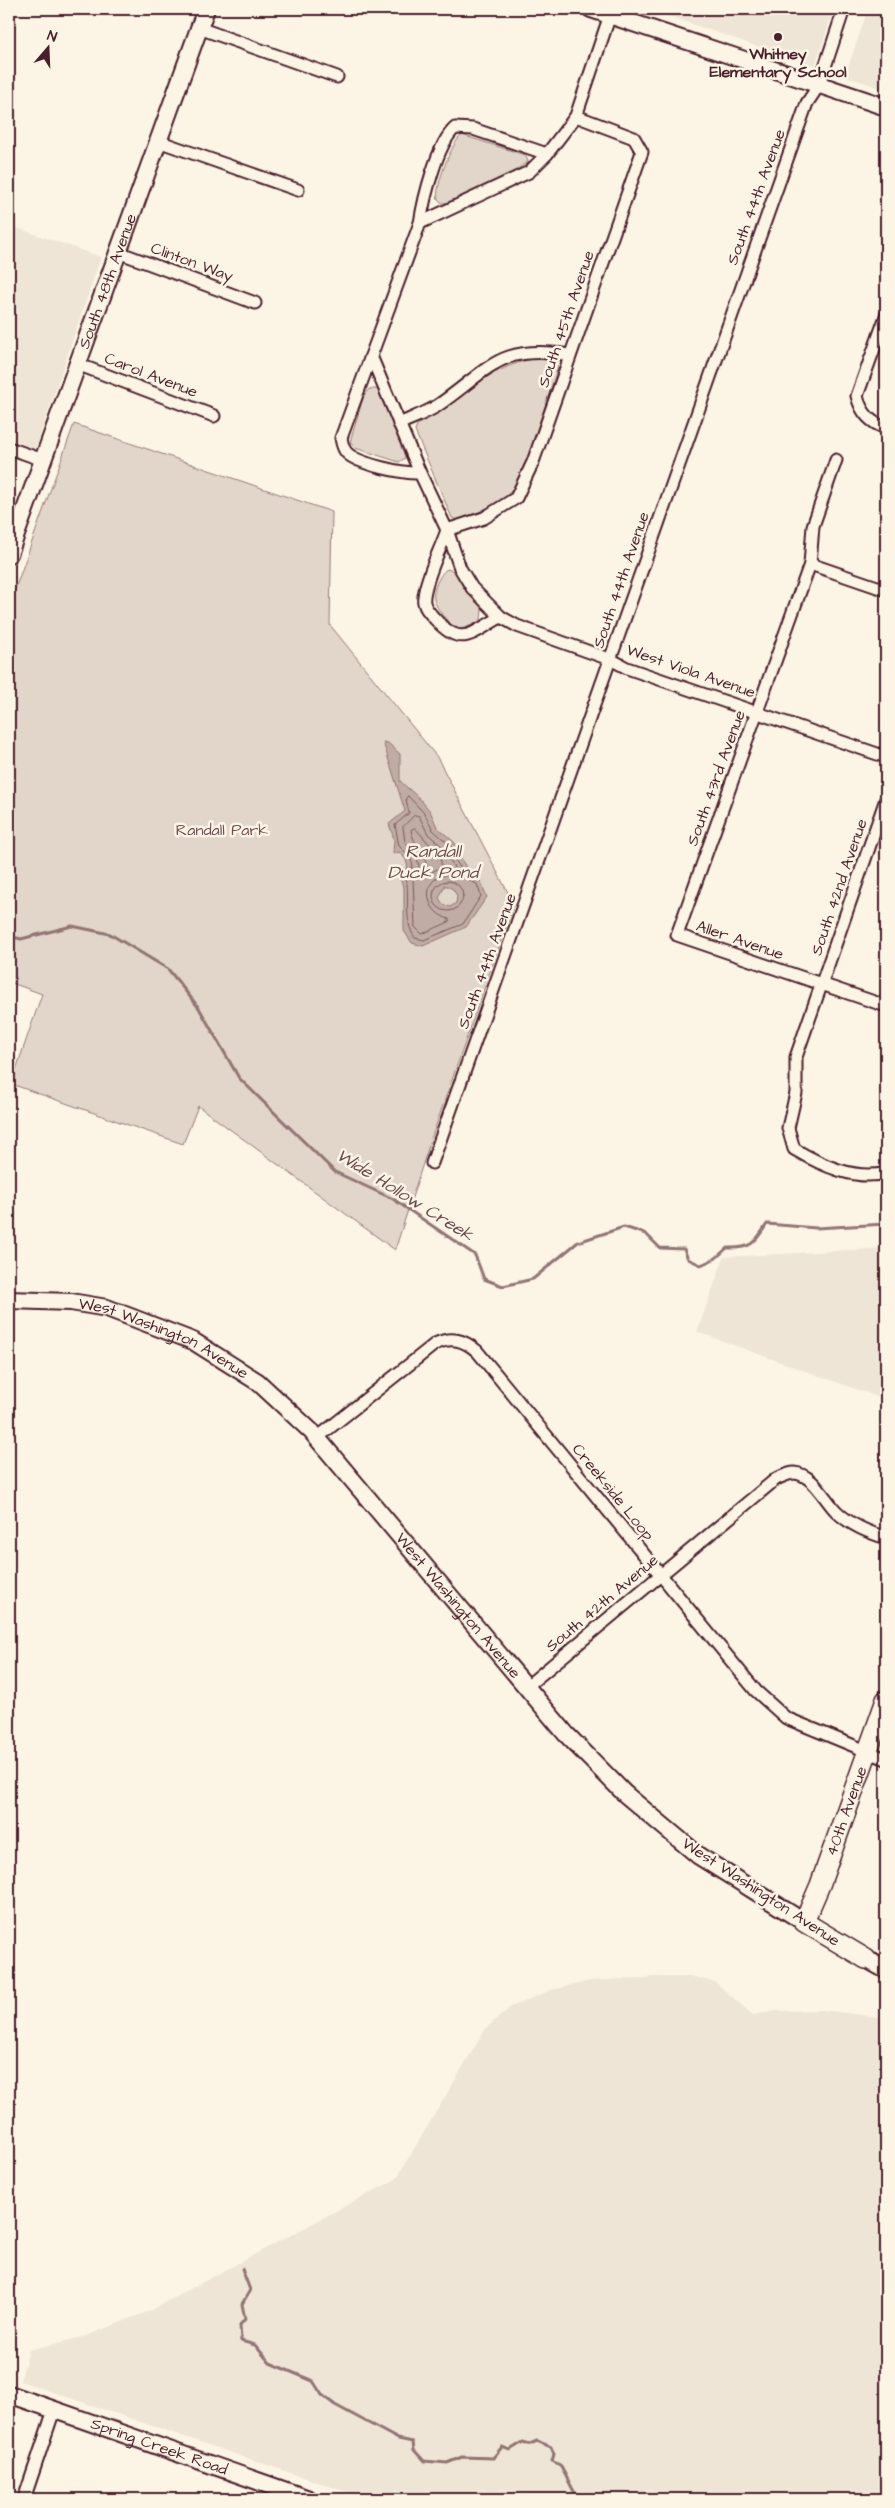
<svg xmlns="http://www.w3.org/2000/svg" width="895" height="2508" font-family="'Architects Daughter',sans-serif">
<rect width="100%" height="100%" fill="#fcf5e5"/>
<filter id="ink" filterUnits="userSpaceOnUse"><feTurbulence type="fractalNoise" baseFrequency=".02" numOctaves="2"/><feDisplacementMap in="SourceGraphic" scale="10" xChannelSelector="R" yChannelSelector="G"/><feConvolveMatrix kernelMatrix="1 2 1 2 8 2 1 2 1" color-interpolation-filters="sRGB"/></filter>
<g filter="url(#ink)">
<g fill="#eee5d7">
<path d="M648,9H834L815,66Z"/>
<path d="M868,9H886V90L845,76Z"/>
<path d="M9,225L101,257L35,450L9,440Z"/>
<path d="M886,1248V1400L697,1332L724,1257Z"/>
<path d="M657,1977H694L715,1982L753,2015L776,2011L822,2010L886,2018V2499H367L20,2381L29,2350L86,2336L147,2312L396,2179L486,2028L511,2007L551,1990L590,1981Z"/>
</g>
<g fill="#e2d5ca" stroke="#967a7a">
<path d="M462,135L525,155L528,161L515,171L452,202L442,203L438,199C434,189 452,141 462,135Z"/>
<path d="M533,359L554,360L558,367L522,475C507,504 486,509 457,520L452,518L415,431L417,425C453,401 490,367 533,359Z"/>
<path d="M369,389H376L381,392L406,452L405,458L399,462L355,448L350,442L364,395Z"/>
<path d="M74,424L332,512L330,625L437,757L514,904L430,1142L395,1250L198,1106L183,1144L11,1084L42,994L9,982V606Z"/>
<path d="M447,569L456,572L467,591L482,609L481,620C475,623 466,629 459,629C451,628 436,608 434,600C432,591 439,574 447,569Z"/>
</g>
<path fill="#c0aca5" stroke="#917474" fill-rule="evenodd" d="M383,742L388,743L400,754V781L420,799L430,811L437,827L455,843L460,858L475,880L476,877L481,882L487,897L466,927L423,946L412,943L404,931V888L397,872L408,868L406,860L400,852L393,854L394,839L389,824L405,811ZM445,885L453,889L457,896L456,903L450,907L443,904L439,898Z"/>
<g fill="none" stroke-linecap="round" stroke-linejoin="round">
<g stroke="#79575c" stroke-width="1">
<path d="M408,796L425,814L433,830L451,846L455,860L470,881L477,884L481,896L463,924L424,940L415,938C403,921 410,896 406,876L413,866L410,857L399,846L395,825L409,813L406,799Z"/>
<path d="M415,815L419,816L428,834L446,850L456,872L454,875C423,870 419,910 449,919V922L422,934L415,927L413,879L419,866L416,854L405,842L403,827Z"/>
<path d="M415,828L439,855L442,866L429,874L426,872C428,850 413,847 411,830Z"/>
<circle cx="448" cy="896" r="15"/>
</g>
<g stroke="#917474" stroke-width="3">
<path d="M9,936L21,939L72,926L110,934L168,969L199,1008L239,1078L335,1172L393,1199L475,1255L484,1279L503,1286L533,1279L578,1242L624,1227L646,1234L660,1248L684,1249L688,1259L701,1265L716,1258L727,1248C751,1249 755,1243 767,1224L816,1228L886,1224"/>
<path d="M242,2269L250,2290L242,2304L245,2319L240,2325L241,2341L255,2345L270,2363L313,2381L322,2395L335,2405L398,2439L413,2442L414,2450L424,2461L447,2463L462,2457L493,2458L502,2447L510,2450L523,2442L530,2444L537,2441L551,2447L554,2454L552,2461L560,2465L578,2499"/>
</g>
<defs>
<g id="street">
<path d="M610,15L576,116L547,154L529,172L420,223L371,356L420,473L447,530L460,568L472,588L501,617L517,626L612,660L627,668L886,757"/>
<path d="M199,28L337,77"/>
<path d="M158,141L298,190"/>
<path d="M420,223C424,198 437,144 455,128L473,129L547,154"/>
<path d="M118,252L255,303"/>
<path d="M886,316L857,396C861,412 870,423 886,428"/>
<path d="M371,356L341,438C342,444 343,449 347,453C358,464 404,474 420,473"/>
<path d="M77,364L214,416"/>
<path d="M399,424C412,418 426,413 437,406C491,369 497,344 570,355"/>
<path d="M9,448L43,460"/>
<path d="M836,460L813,526L810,564L677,935L886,1006"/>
<path d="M447,530L484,518L516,498L533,462L642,152L634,138L576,116"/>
<path d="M447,530C440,551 427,574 424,596C422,606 429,612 435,619C462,649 471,633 501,617"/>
<path d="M810,564L886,590"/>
<path d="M886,799L796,1057V1093L788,1128L794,1149C821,1165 855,1181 886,1173"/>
<path d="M432,1163L807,103L819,85L844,9"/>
<path d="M317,1438L435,1344C452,1336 464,1340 477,1351L756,1691L786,1718L886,1759"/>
<path d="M526,1687L776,1479C781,1477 789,1473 794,1473C813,1474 824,1499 836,1511C850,1525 868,1532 886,1538"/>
<path d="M24,2499L54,2410"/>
</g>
<g id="secondary">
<path d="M591,9L886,107"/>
<path id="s1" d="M9,554L206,9"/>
<path id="s2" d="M9,1300L71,1302L107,1308L193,1341L258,1382L312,1432L566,1734L625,1794L699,1856L804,1922"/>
<path d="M866,1959L886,1970"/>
<path id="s3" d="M9,2394L309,2499"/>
</g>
<g id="primary">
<path id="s4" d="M866,1959L804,1922L820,1885L886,1700"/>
</g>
</defs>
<use href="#street" stroke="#4a1f2b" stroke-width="15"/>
<use href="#secondary" stroke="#4a1f2b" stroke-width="20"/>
<use href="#primary" stroke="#4a1f2b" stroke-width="22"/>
<use href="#street" stroke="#fcf5e5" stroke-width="11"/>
<use href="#secondary" stroke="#fcf5e5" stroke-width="16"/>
<use href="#primary" stroke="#fcf5e5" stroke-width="19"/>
</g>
</g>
<circle fill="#4a1f2b" stroke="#fcf5e5" stroke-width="2" cx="778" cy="37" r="5"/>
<g text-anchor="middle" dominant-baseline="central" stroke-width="5" stroke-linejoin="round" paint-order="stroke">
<g font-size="16" font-weight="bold" fill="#4a1f2b" stroke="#fcf5e5">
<text x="778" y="54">Whitney<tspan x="778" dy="18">Elementary School</tspan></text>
</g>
<g font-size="16" fill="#4a1f2b" stroke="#fcf5e5">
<text transform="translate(756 197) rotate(-70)">South 44th Avenue</text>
<text transform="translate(192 262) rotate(20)">Clinton Way</text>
<text stroke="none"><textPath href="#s1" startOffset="290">South 48th Avenue</textPath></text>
<text transform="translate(566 319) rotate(-71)">South 45th Avenue</text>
<text transform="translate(151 375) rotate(21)">Carol Avenue</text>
<text transform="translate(621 580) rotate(-71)">South 44th Avenue</text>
<text transform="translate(691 671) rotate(19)">West Viola Avenue</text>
<text transform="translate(716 778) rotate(-70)">South 43rd Avenue</text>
<text transform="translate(839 887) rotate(-71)">South 42nd Avenue</text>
<text transform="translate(740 940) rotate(19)">Aller Avenue</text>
<text transform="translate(487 961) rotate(-70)">South 44th Avenue</text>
<text stroke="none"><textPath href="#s2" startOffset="162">West Washington Avenue</textPath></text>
<text transform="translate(613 1492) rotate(51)">Creekside Loop</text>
<text transform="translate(602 1603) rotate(-40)">South 42th Avenue</text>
<text stroke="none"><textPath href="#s2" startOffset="568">West Washington Avenue</textPath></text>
<text stroke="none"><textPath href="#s4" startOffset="191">40th Avenue</textPath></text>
<text transform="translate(761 1892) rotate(33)">West Washington Avenue</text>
<text stroke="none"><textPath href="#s3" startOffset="159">Spring Creek Road</textPath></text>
</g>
<g font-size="16" fill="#704c53" stroke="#fcf5e5">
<text x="222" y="830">Randall Park</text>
</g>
<g font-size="18" font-style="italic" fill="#6d4950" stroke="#fcf5e5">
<text x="433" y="851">Randall<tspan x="433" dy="21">Duck Pond</tspan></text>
<text transform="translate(405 1195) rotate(32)">Wide Hollow Creek</text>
</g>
</g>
<rect width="895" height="2508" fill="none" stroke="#fcf5e5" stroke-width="30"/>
<rect x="15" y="15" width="865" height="2478" fill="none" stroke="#4a1f2b" stroke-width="2" filter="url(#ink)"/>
<g transform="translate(48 48) rotate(19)" stroke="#fcf5e5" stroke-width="4" paint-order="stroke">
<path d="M0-4L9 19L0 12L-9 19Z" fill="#4a1f2b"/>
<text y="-8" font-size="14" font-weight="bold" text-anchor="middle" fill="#4a1f2b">N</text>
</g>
</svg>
